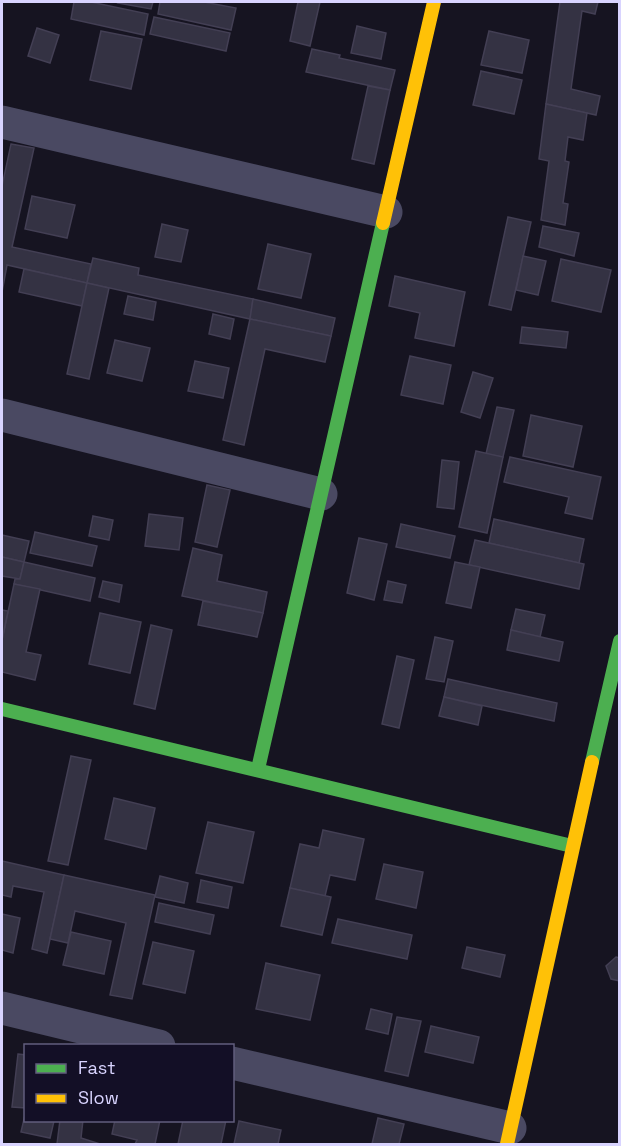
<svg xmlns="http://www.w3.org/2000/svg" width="621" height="1146" font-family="'Space Grotesk',sans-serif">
<rect width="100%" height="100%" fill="#161421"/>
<g fill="#343243" stroke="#433f54" stroke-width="1.5">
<path d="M74,2H91L148,14L144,35L71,19Z"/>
<path d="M119,2H153L151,9L118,3Z"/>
<path d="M160,2H204L236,8L231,30L158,14Z"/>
<path d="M298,2H320L310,46L290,41Z"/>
<path d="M560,2H598L595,14L582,11L571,89L600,96L596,115L546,104Z"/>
<path d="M154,17L230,33L226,51L150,34Z"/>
<path d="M357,26L386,33L381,59L351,53Z"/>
<path d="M37,28L59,35L50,63L28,56Z"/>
<path d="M101,31L142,39L131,89L90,80Z"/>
<path d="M489,31L529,40L522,73L481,65Z"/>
<path d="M312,49L340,55L339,58L395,70L390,90L306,72Z"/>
<path d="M481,71L522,80L514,114L473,105Z"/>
<path d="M368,86L390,90L374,164L352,159Z"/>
<path d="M546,104L587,113L583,140L568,137L565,161L569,162L563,203L568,204L565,225L541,220L549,161L539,159Z"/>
<path d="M11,144L34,148L12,247L91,264L87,283L7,265L2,292V186Z"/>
<path d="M32,196L75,205L67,238L25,229Z"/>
<path d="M508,217L531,222L511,310L489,305Z"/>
<path d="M162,224L188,230L181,262L155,257Z"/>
<path d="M543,226L579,233L574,256L539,247Z"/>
<path d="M268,244L311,254L301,298L258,289Z"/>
<path d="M523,256L546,261L538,295L516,290Z"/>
<path d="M93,258L139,268L138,275L253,299L250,319L87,283Z"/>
<path d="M561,259L611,270L601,312L552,301Z"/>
<path d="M24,269L87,283L82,306L19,292Z"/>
<path d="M395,276L465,292L454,346L415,338L420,313L389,306Z"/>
<path d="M87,283L109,288L89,379L67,374Z"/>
<path d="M128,296L156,302L153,320L124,314Z"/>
<path d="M253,299L335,318L331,336L250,319Z"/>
<path d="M213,314L234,319L230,339L209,334Z"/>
<path d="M250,319L331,336L325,362L265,349L244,445L223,440Z"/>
<path d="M522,327L568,332L566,348L520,343Z"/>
<path d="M115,340L150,348L142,381L107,373Z"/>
<path d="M410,356L451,365L443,404L401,395Z"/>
<path d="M195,361L229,368L223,398L188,391Z"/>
<path d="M473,372L493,378L480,418L461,412Z"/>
<path d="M497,407L514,410L503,457L486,454Z"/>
<path d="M531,415L582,426L573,467L523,456Z"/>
<path d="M476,451L503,457L487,533L459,527Z"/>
<path d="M510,457L601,477L592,519L565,513L569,497L504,482Z"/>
<path d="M442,460L459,462L454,509L437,507Z"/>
<path d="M207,485L230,490L217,547L195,542Z"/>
<path d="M149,514L183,518L179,550L145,546Z"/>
<path d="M93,516L113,520L109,540L89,536Z"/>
<path d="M494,519L584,539L579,563L489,543Z"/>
<path d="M401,524L455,536L450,558L396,547Z"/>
<path d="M35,532L97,546L92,566L30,553Z"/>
<path d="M2,535L29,541L24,562L2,557Z"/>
<path d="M359,538L387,544L374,600L347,593Z"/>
<path d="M475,540L584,564L579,589L469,565Z"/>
<path d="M193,548L222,555L217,581L267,592L263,613L182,596Z"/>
<path d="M2,557L24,562L20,579L2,576Z"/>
<path d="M24,562L95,578L90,601L14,584L15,579H20Z"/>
<path d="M455,562L480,567L471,608L446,603Z"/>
<path d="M103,581L122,585L119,602L99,597Z"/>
<path d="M388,581L406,585L402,603L384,600Z"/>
<path d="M14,584L40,589L26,652L41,655L35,680L2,672V640Z"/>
<path d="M203,601L263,613L257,637L198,625Z"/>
<path d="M516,609L545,615L540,637L511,630Z"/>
<path d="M2,610L8,611L2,640Z"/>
<path d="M100,613L141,622L130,673L89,664Z"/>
<path d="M151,625L172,630L155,709L134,704Z"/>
<path d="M511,630L563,642L559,661L507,650Z"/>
<path d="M435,637L453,641L444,682L426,679Z"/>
<path d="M397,656L414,660L399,728L382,724Z"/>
<path d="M448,679L557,703L554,721L444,697Z"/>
<path d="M444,697L482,706L478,725L439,716Z"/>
<path d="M71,756L91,760L68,865L48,861Z"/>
<path d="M114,798L155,808L146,849L105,839Z"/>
<path d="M208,822L254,832L243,883L196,873Z"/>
<path d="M323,830L364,839L355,880L330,875L325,896L290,888L300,844L319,848Z"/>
<path d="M2,861L64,875L47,953L32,949L44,892L13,886L11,897L2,895Z"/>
<path d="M384,864L423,872L416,908L376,899Z"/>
<path d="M64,875L155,895L132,999L110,995L126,923L75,911L68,943L50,939Z"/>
<path d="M160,876L188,883L184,903L155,897Z"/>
<path d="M201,880L232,887L228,908L197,902Z"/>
<path d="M290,888L331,897L322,935L281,926Z"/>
<path d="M159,903L214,915L210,934L155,922Z"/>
<path d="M2,914L20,918L13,953L2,950Z"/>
<path d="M338,919L412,935L407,959L332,943Z"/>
<path d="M71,932L111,941L104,974L63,965Z"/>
<path d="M153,942L194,951L185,993L143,984Z"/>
<path d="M467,947L505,955L500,977L462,968Z"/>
<path d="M616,957L620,958V981L611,979L606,966Z"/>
<path d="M266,963L320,975L310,1020L256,1009Z"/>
<path d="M371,1009L392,1014L388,1034L366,1029Z"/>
<path d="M397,1017L421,1021L408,1076L385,1071Z"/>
<path d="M431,1026L479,1037L473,1063L425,1052Z"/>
<path d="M18,1054L26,1055V1108L12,1107Z"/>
<path d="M25,1115L26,1120L54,1121L50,1138L21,1132Z"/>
<path d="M378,1118L404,1124L399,1144H372Z"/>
<path d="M60,1120H83L81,1138L100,1144H57Z"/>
<path d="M115,1120H160L155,1144H135L137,1140L112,1134Z"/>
<path d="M183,1120H226L221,1144H178Z"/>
<path d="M239,1121L281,1130L278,1144H234Z"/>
</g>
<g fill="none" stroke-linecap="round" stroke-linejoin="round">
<g stroke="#4a4962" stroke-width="33">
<path d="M2,122L386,212"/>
<path d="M2,415L321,494"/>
<path d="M2,1008L159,1046"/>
<path d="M232,1063L510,1128"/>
</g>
<g stroke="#4caf50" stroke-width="14">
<path d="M2,709L572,846"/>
<path d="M592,762L620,641"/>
<path d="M258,769L383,223"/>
</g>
<g stroke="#ffc107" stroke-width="14">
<path d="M383,223L434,2"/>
<path d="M507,1144L592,762"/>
</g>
</g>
<rect width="621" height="1146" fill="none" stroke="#d9d4ff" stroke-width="6"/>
<rect x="24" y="1044" width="210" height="78" fill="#130f26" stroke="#625e7d" stroke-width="1.5"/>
<rect x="36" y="1064" width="30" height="9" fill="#4caf50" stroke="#625e7d" stroke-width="1.5"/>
<text x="78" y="1074" font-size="18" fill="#d9d4ff">Fast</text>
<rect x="36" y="1094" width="30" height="9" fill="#ffc107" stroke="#625e7d" stroke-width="1.5"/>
<text x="78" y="1104" font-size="18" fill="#d9d4ff">Slow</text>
</svg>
